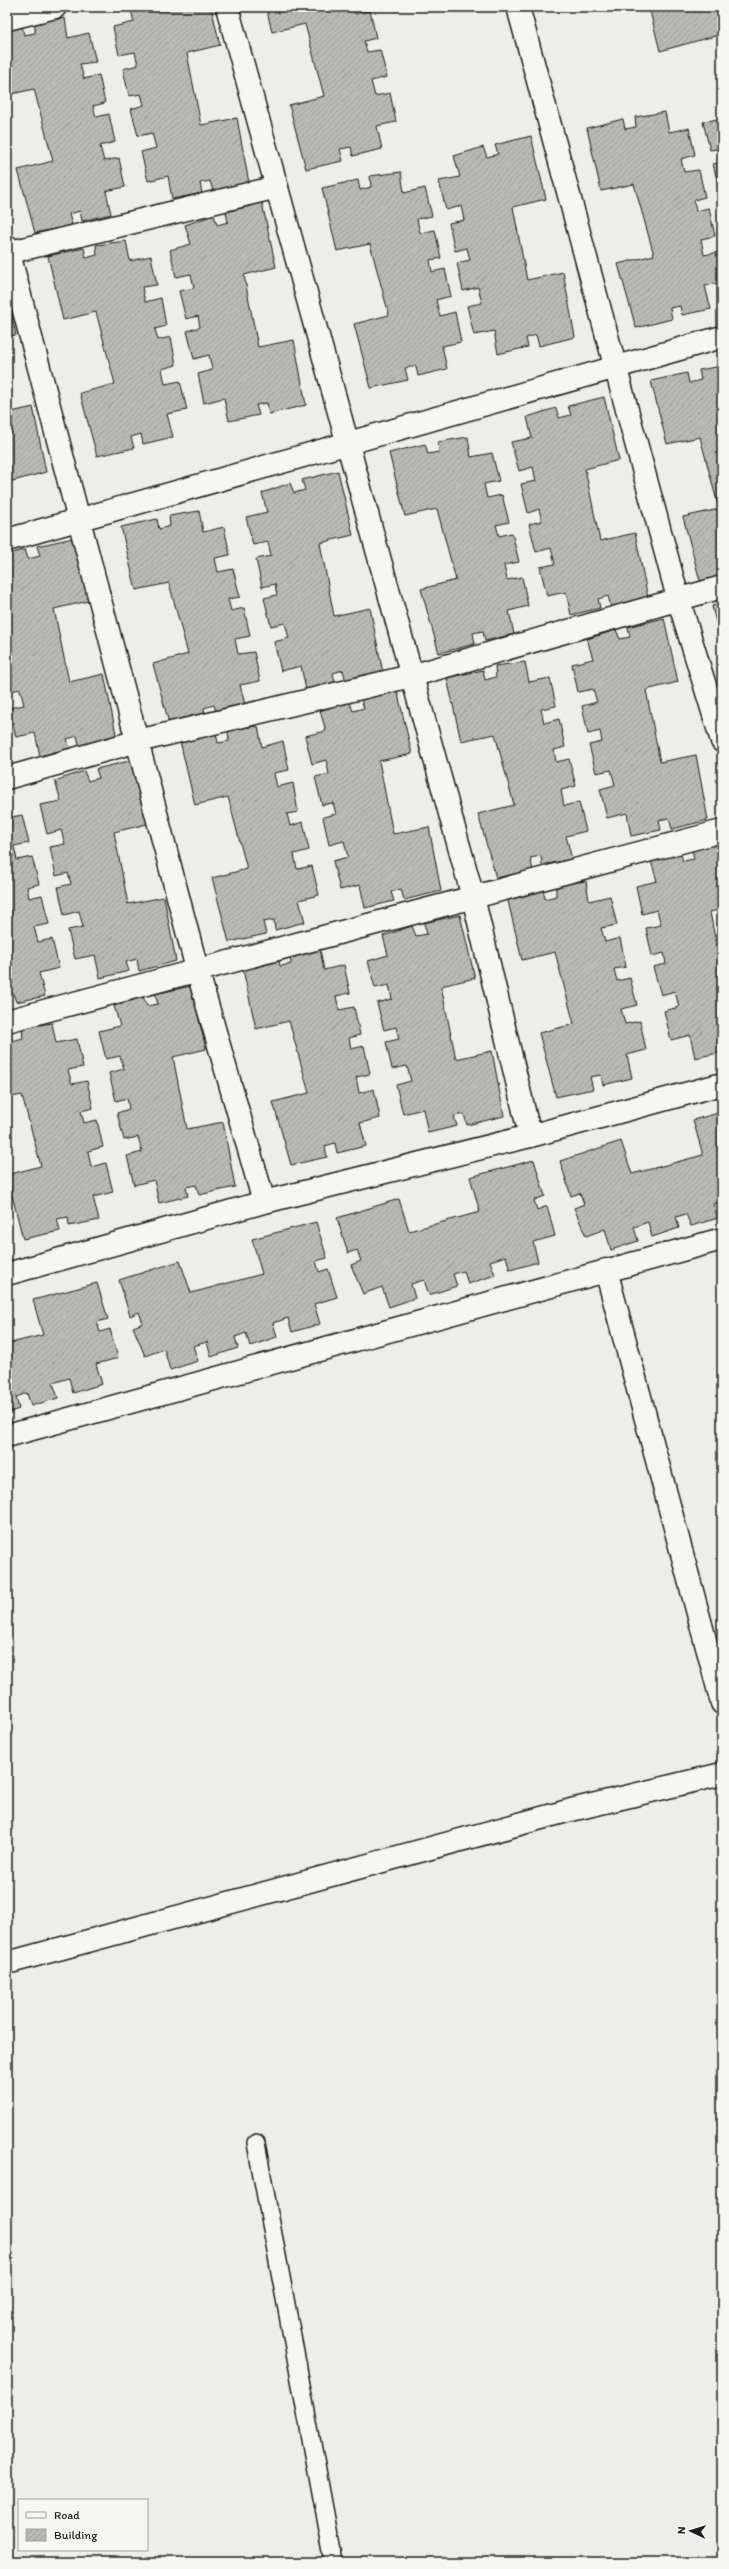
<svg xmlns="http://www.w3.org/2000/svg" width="729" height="2569" font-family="Itim,sans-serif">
<defs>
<pattern id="building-hatch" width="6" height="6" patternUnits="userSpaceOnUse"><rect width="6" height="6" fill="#b9b9b6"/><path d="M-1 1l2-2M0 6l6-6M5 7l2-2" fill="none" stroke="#9e9e9c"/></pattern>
</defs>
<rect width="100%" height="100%" fill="#edede9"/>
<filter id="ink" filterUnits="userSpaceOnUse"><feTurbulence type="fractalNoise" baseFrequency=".025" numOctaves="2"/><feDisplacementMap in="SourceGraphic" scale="8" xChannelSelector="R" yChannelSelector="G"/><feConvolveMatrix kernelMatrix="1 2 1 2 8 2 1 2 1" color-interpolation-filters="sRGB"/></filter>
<g filter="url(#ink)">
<g fill="url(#building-hatch)" stroke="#1c1c1c">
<path d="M130,7H211L220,45L187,53L201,125L237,118L249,183L213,191L210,181L200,183L202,193L172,199L168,176L148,181L141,152L156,148L152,133L138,136L131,109L144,105L141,94L129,96L123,69L138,65L135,52L119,55L113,27L134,22Z"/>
<path d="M266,7H353L355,14L370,10L376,38L364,41L367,52L380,50L387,77L371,81L375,96L390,93L396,122L377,126L382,149L353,156L351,147L340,149L343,161L306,169L289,105L324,96L305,24L272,32Z"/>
<path d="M649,7H722V34L660,51Z"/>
<path d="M65,18L68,38L89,33L96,62L80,64L84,79L99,75L105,103L93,106L96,117L109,114L115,142L100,146L104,161L119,158L125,187L106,191L111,214L82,221L80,211L69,214L72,225L35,233L18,170L53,161L34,89L7,95V29L22,25L24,35L35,33V22Z"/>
<path d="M665,112L669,132L689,128L695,155L681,159L684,172L699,170L705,197L694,200L696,211L709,208L715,236L701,239L704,255L719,252L722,282L705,286L711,309L682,315L680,306L670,308L672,319L636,328L618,264L654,255L634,184L601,191L587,128L623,119L625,129L636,127L635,117Z"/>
<path d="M722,118V148L710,150L703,122Z"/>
<path d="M531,136L546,199L513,207L527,280L563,272L575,337L539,346L536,335L526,338L528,347L498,354L494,331L474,335L467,306L482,303L478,287L463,291L457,263L470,260L467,248L455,251L449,223L464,220L461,206L446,210L439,181L460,177L454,156L483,147L487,157L498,154L495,145Z"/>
<path d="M722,162V192H720L713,164Z"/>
<path d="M401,172L404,193L425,188L432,216L417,219L420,233L435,230L441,258L430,260L432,272L445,269L451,296L436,300L440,316L455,312L461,342L442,346L447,369L418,376L416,366L405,368L408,380L371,388L354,324L389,315L370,244L337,251L322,188L358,180L360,190L371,187L370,176Z"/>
<path d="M262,203L276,267L244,275L258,347L294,340L306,405L269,414L267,403L256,405L259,415L229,421L224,398L204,403L198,374L212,370L209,355L194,359L187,331L200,327L198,316L186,319L179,291L194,288L191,274L176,277L170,250L191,244L185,225L214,215L217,225L228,222L226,212Z"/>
<path d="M126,241L130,261L151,256L157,285L142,287L145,302L161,298L166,326L155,329L158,340L171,337L176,365L162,369L165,384L180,381L187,410L167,414L173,437L143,444L141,434L131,437L134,448L97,456L80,393L115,384L96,312L63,320L48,256L84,248L86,258L97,255L96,245Z"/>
<path d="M7,295L16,335L7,337Z"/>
<path d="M722,366V576L700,581L683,517L719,509L700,437L667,444L651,381L687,373L689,383L701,380L699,370Z"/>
<path d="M604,397L619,460L585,469L600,541L635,533L648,598L611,607L608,596L598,599L600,608L571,615L566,592L547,596L540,567L555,564L551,548L536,552L529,524L542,521L539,509L528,513L521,484L536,481L533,467L519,471L511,442L532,438L527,417L556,408L559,418L571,415L568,406Z"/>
<path d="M33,407L46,472L9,482L7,413Z"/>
<path d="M468,437L471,457L492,453L499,481L484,484L487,498L502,495L509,522L496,525L499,536L512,533L519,562L504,565L507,580L522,577L528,606L509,611L514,634L485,641L483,631L473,633L475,644L439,653L421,589L456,580L437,509L405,516L389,453L425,444L428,454L439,452L438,442Z"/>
<path d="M338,471L353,535L320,543L334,616L370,608L383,673L346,682L343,670L333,673L335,683L306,690L301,666L281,671L274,642L289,638L285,623L271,626L264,598L277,595L275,584L262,587L256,559L271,556L268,542L253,545L246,517L267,512L262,493L290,483L294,493L305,490L302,480Z"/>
<path d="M199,511L203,532L224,527L230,555L215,558L218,572L233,569L240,597L228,599L231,611L244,608L250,636L235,639L238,654L254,652L260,681L240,685L246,708L217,715L214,705L204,708L206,719L170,727L153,664L188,654L169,583L136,590L121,527L157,519L159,529L170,526L169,516Z"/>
<path d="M73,538L88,601L54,609L69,682L104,674L117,739L80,748L77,736L67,739L70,748L40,756L35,733L16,737L9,708L24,705L20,689L7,692V663L11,662L7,651V555L25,549L28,559L40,556L37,546Z"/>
<path d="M722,603V647L712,606Z"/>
<path d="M664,618L678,682L646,690L660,762L696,755L708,820L672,829L669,818L659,820L661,830L631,836L627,813L607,818L600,789L615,785L611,770L596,773L589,745L602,742L600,731L588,734L582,706L597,702L593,689L578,692L572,664L593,659L587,639L616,630L620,639L630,637L628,627Z"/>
<path d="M525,662L529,682L550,678L556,706L541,709L544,723L559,719L565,747L554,750L556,762L569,759L576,786L561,790L564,806L579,802L586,831L566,836L572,859L542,865L541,856L530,858L533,870L496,878L478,814L514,805L495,734L461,741L447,678L483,670L485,680L496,677L495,666Z"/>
<path d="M397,690L412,754L379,761L393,834L429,827L441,891L404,900L401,889L391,892L394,901L365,908L360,885L340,890L333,861L348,857L344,841L329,845L323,817L336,814L333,803L322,805L315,777L329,774L326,760L312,764L305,736L326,731L320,711L349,701L353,711L364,708L361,699Z"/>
<path d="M258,726L262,747L283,741L289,770L274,773L277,787L293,783L298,812L287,814L290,826L303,822L309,850L294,854L297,869L312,866L319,895L299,900L305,922L275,930L274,920L263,922L266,934L229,942L212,878L247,869L228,797L195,805L180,741L216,733L218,743L229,741L228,730Z"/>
<path d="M133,760L147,824L114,832L128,904L164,897L176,961L139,971L137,959L126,962L129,971L100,978L95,955L75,959L68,930L83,927L79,911L64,915L58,887L71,884L68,873L56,876L50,847L65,844L61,830L47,834L40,805L61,801L55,781L84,771L88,781L99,778L96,769Z"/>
<path d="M22,815L29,843L14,846L17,860L32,857L39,884L27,887L29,898L42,895L49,924L34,927L38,942L52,939L59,968L39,973L45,996L16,1002L13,993L7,994V818Z"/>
<path d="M722,842V909L710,912L722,975V1052L695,1058L690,1035L671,1040L664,1011L679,1007L675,991L661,995L653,967L666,964L664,953L652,956L646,928L661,925L657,910L642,914L636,886L657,881L651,861L680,852L683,861L694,859L692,849Z"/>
<path d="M586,881L589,901L610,896L617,925L601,928L605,942L620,938L626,967L614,969L617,981L630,978L637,1005L621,1009L625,1024L640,1021L646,1050L627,1055L632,1078L603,1085L601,1075L590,1077L593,1089L556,1097L539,1033L574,1024L555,952L522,960L507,897L543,889L545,899L556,896V885Z"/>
<path d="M460,915L475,978L441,986L456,1059L492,1051L504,1116L467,1125L464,1114L454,1116L457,1126L428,1133L423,1109L403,1114L396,1085L411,1081L407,1066L392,1069L386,1042L399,1039L396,1027L384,1030L377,1003L392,999L389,985L375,988L368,961L388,955L383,936L412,926L416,936L427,934L424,923Z"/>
<path d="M320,949L324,970L344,965L350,993L336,996L339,1010L354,1007L360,1035L349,1038L351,1049L364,1046L370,1074L356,1077L359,1093L374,1089L380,1118L360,1123L366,1146L337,1153L335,1143L325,1146L327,1157L291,1165L273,1102L309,1093L289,1021L256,1029L242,965L278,957L280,966L291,964L290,954Z"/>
<path d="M191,986L206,1049L173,1057L187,1129L223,1122L235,1187L199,1195L196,1185L186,1187L188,1196L159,1203L154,1180L134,1185L127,1156L142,1152L138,1137L124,1140L117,1113L129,1109L127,1098L116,1101L109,1073L124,1069L120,1056L106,1059L99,1031L120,1026L114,1006L143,997L147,1006L158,1004L155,994Z"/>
<path d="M52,1023L56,1043L77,1039L83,1067L68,1070L72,1084L87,1081L93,1108L81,1111L84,1123L97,1120L103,1147L88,1151L91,1167L106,1163L113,1192L93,1197L99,1220L69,1226L68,1217L57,1219L60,1231L23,1239L7,1175L41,1166L22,1095L7,1098V1031H10L12,1041L23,1038L22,1028Z"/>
<path d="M722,1112V1201L713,1204L718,1218L691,1226L686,1214L676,1217L679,1228L652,1237L648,1222L634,1227L638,1241L611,1250L605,1229L586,1236L574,1208L584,1204L580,1193L571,1196L560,1161L621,1141L632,1174L703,1155L693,1120Z"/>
<path d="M534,1160L545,1196L534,1200L537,1210L547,1206L555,1236L533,1242L538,1262L510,1270L506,1256L490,1261L495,1275L468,1284L464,1271L453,1274L457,1286L429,1295L424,1280L411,1284L415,1298L389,1307L382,1287L363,1294L351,1265L361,1261L357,1250L348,1253L337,1218L399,1199L409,1231L480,1212L470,1177Z"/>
<path d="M316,1222L327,1258L316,1261L319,1272L328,1269L337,1297L314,1304L320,1324L292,1332L288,1318L273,1323L277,1337L250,1346L246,1333L235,1337L238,1348L211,1357L207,1342L193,1346L198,1361L170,1370L164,1349L145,1356L133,1327L143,1323L139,1312L130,1316L119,1280L180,1261L191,1293L262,1274L252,1239Z"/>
<path d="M97,1283L108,1319L97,1322L100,1332L110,1329L118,1358L96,1364L102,1384L73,1393L69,1378L53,1383L58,1398L31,1406L27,1393L16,1397L19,1409L7,1413V1344L43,1335L33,1300Z"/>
</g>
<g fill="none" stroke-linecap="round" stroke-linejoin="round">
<defs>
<path id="lane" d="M256,2143L334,2562"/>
<g id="street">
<path d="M227,7L473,897L530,1136"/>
<path d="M518,7L678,598L722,741"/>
<path d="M7,19L55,7"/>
<path d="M7,246L197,969L264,1202"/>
<path d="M7,253L277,187"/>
<path d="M7,540L722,337"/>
<path d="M7,778L138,741L411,676L722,587"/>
<path d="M7,1021L722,831"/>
<path d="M606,1270L722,1703"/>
<path d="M7,1274L264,1202L530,1136L722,1084"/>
<path d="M7,1436L722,1239"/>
<path d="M7,1963L571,1810L722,1774"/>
</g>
</defs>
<use href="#lane" stroke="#1c1c1c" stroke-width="20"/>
<use href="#street" stroke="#1c1c1c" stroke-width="25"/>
<use href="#lane" stroke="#f6f6f2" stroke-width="17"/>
<use href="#street" stroke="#f6f6f2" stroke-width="22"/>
</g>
</g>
<rect width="729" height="2569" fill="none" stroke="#f6f6f2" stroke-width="24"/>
<rect x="12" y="12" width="705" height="2545" fill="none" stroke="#1c1c1c" stroke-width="1.5" filter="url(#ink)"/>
<rect x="18" y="2499" width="130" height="52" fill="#f6f6f2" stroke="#9f9f9c"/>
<rect x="26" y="2512" width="20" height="6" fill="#f6f6f2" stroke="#9f9f9c"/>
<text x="54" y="2519" font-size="12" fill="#1c1c1c">Road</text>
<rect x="26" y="2529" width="20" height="12" fill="url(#building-hatch)" stroke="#9f9f9c"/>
<text x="54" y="2539" font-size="12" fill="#1c1c1c">Building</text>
<g transform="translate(691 2531) rotate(274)" stroke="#f6f6f2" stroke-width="3" paint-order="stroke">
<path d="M0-3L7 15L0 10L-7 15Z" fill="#1c1c1c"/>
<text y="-6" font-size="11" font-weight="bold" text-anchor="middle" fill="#1c1c1c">N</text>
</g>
</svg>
